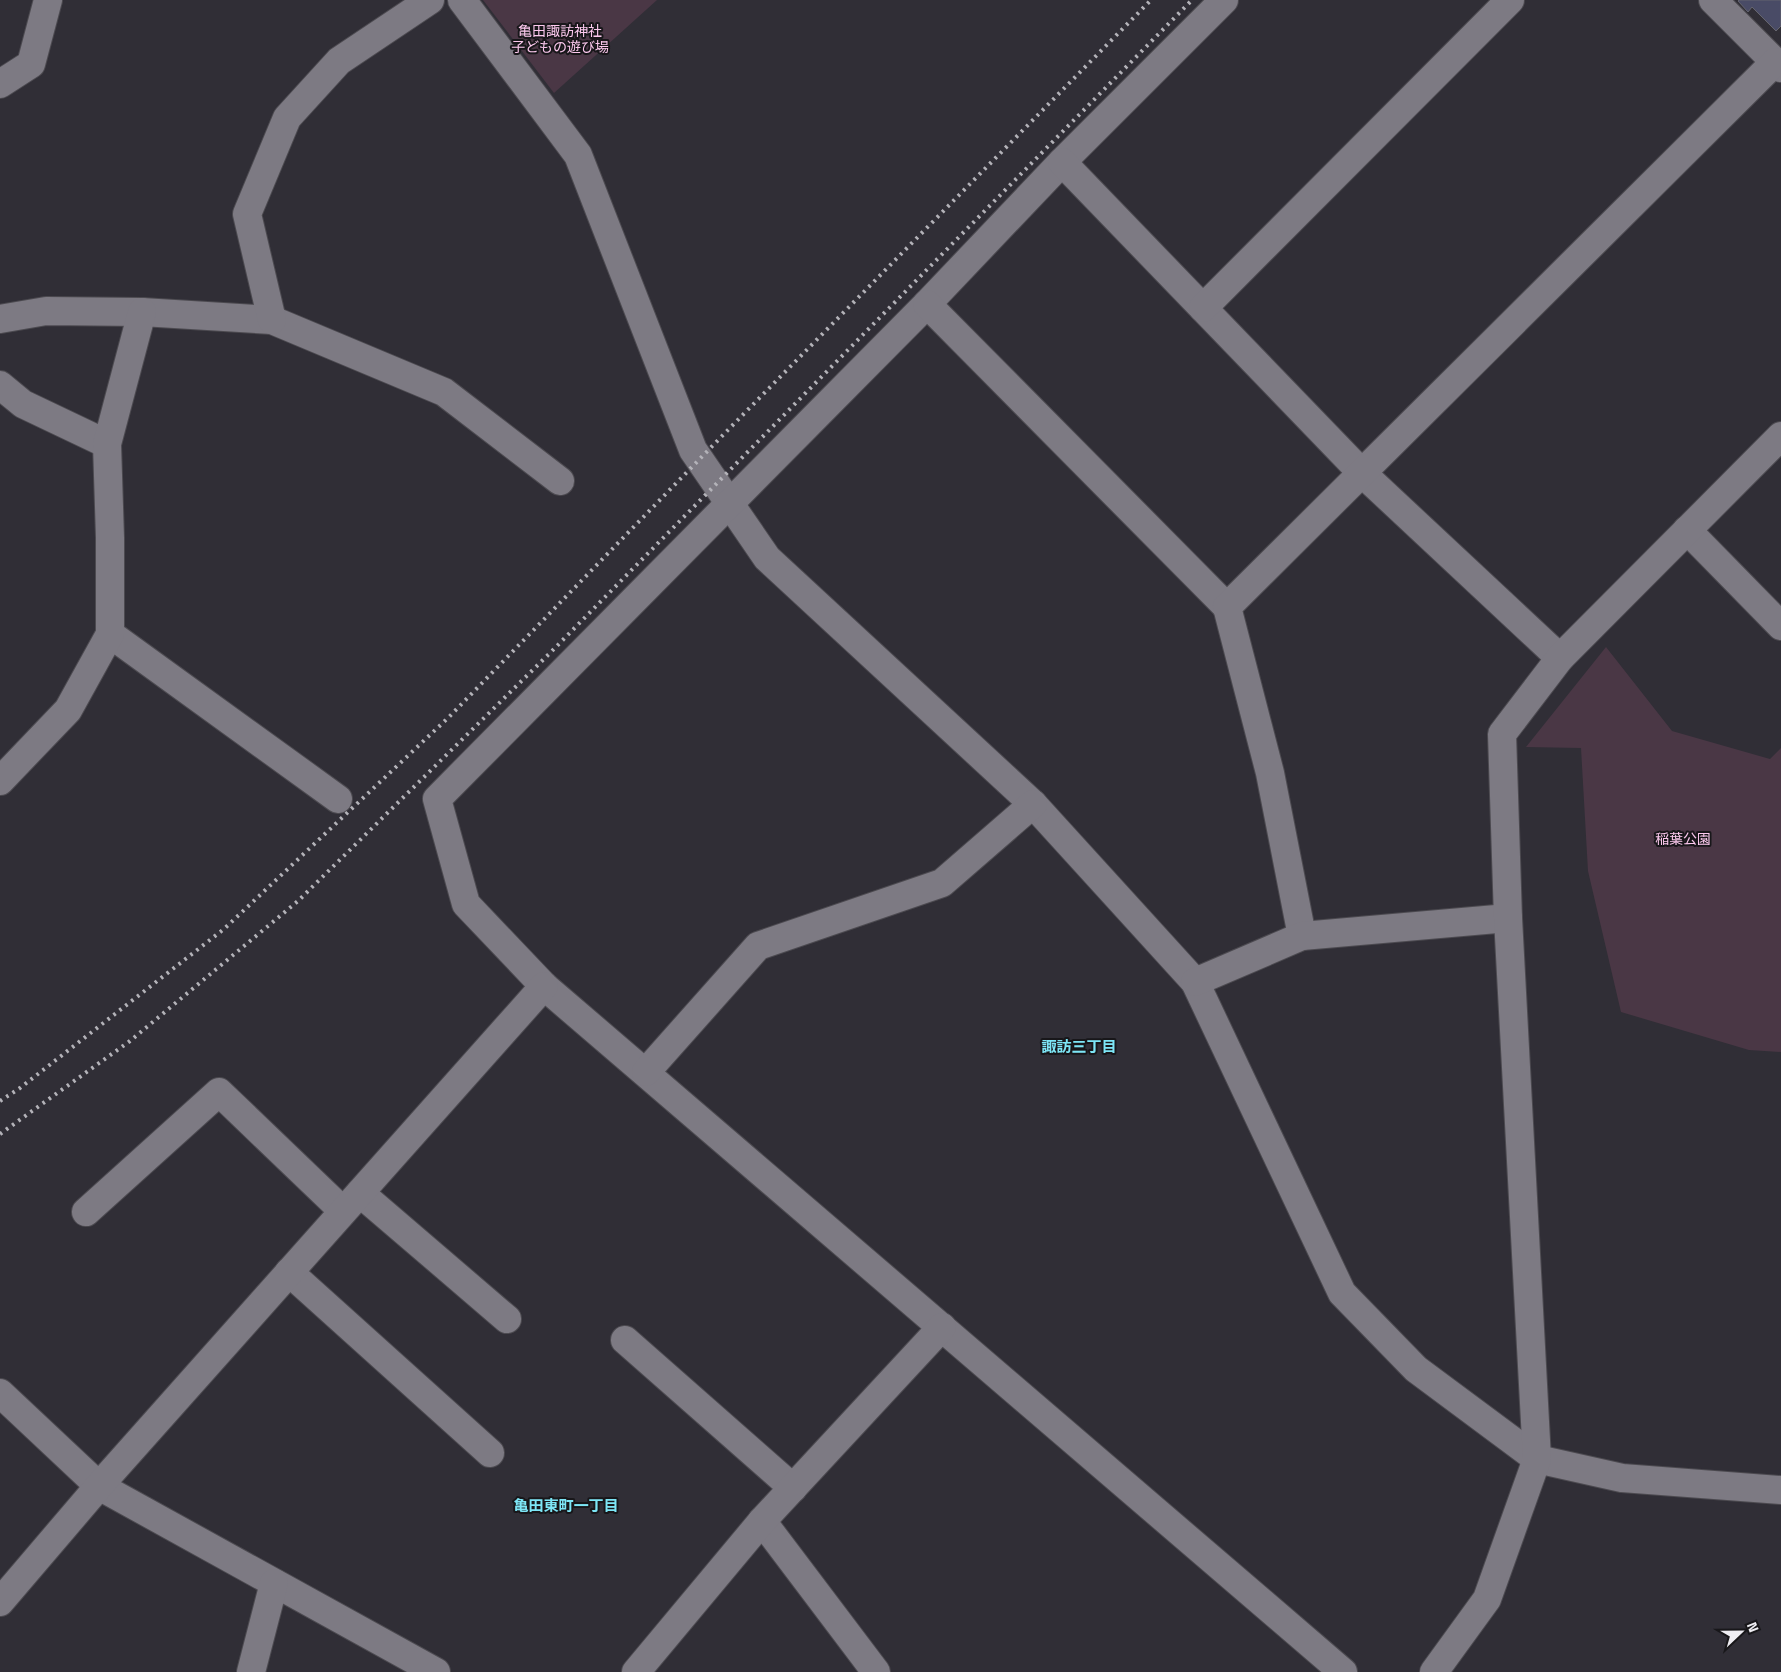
<svg xmlns="http://www.w3.org/2000/svg" width="1781" height="1672" font-family="'Titillium Web','Noto Sans JP',sans-serif">
<rect width="100%" height="100%" fill="#302e36"/>
<g fill="#4a3745">
<path d="M483,0H657L554,93Z"/>
<path d="M1606,647L1672,731L1770,759L1781,748V1052L1749,1050L1621,1012L1588,871L1581,748L1526,747Z"/>
</g>
<path fill="#494b66" stroke="#65656e" d="M1739,0H1781V26L1776,31L1752,7L1748,12L1738,1Z"/>
<g fill="none" stroke-linecap="round" stroke-linejoin="round">
<defs>
<g id="minor">
<path d="M462,0L578,155L693,450L767,558L1033,804L1195,982L1342,1293L1416,1369L1537,1459L1622,1478L1781,1490"/>
<path d="M1224,0L1062,162L927,304L437,799L466,904L544,986L1343,1672"/>
<path d="M1713,0L1781,68"/>
<path d="M0,84L31,64L48,0"/>
<path d="M1062,162L1362,473L1560,658"/>
<path d="M927,304L1227,607"/>
<path d="M1203,308L1510,0"/>
<path d="M0,319L46,311L142,312L272,320L444,392L560,481"/>
<path d="M272,320L247,214L287,118L339,61L430,0"/>
<path d="M0,385L23,404L107,444"/>
<path d="M1687,530L1781,626"/>
<path d="M110,634L338,799"/>
<path d="M0,781L68,710L110,634V538L107,444L142,312"/>
<path d="M1302,936L1270,773L1227,607L1775,62"/>
<path d="M1195,982L1302,936L1508,918"/>
<path d="M646,1072L758,946L942,883L1033,804"/>
<path d="M360,1193L507,1319"/>
<path d="M86,1212L219,1092L343,1211"/>
<path d="M289,1272L490,1453"/>
<path d="M625,1340L793,1488"/>
<path d="M0,1393L99,1486L436,1672"/>
<path d="M762,1521L876,1672"/>
<path d="M0,1602L99,1486L544,986"/>
<path d="M251,1672L274,1583"/>
<path d="M636,1672L762,1521L942,1327"/>
<path d="M1434,1672L1487,1599L1537,1459L1508,918L1502,734L1560,658L1781,436"/>
</g>
</defs>
<use href="#minor" stroke="#4c4a50" stroke-width="30"/>
<use href="#minor" stroke="#7d7a83" stroke-width="28"/>
<g stroke="#b4b3b9" stroke-width="4" stroke-dasharray="2.5 5" stroke-linecap="butt">
<path d="M0,1101L20,1088L224,929L449,717L724,434L1151,0"/>
<path d="M0,1134L130,1041L298,901L551,652L1192,0"/>
</g>
</g>
<g text-anchor="middle" dominant-baseline="central" stroke-width="4" stroke-linejoin="round" paint-order="stroke">
<g font-size="14" fill="#fcc9ee" stroke="#18171a">
<text x="560" y="30">亀田諏訪神社<tspan x="560" dy="16">子どもの遊び場</tspan></text>
<text x="1683" y="838">稲葉公園</text>
</g>
<g font-size="15" font-weight="bold" fill="#7de6f6" stroke="#18171a">
<text x="1079" y="1046">諏訪三丁目</text>
<text x="566" y="1505">亀田東町一丁目</text>
</g>
</g>
<g transform="translate(1741 1632) rotate(68)" stroke="#18171a" stroke-width="4" paint-order="stroke">
<path d="M0-4L9 19L0 12L-9 19Z" fill="#efeef3"/>
<text y="-8" font-size="14" font-weight="bold" text-anchor="middle" fill="#efeef3">N</text>
</g>
</svg>
